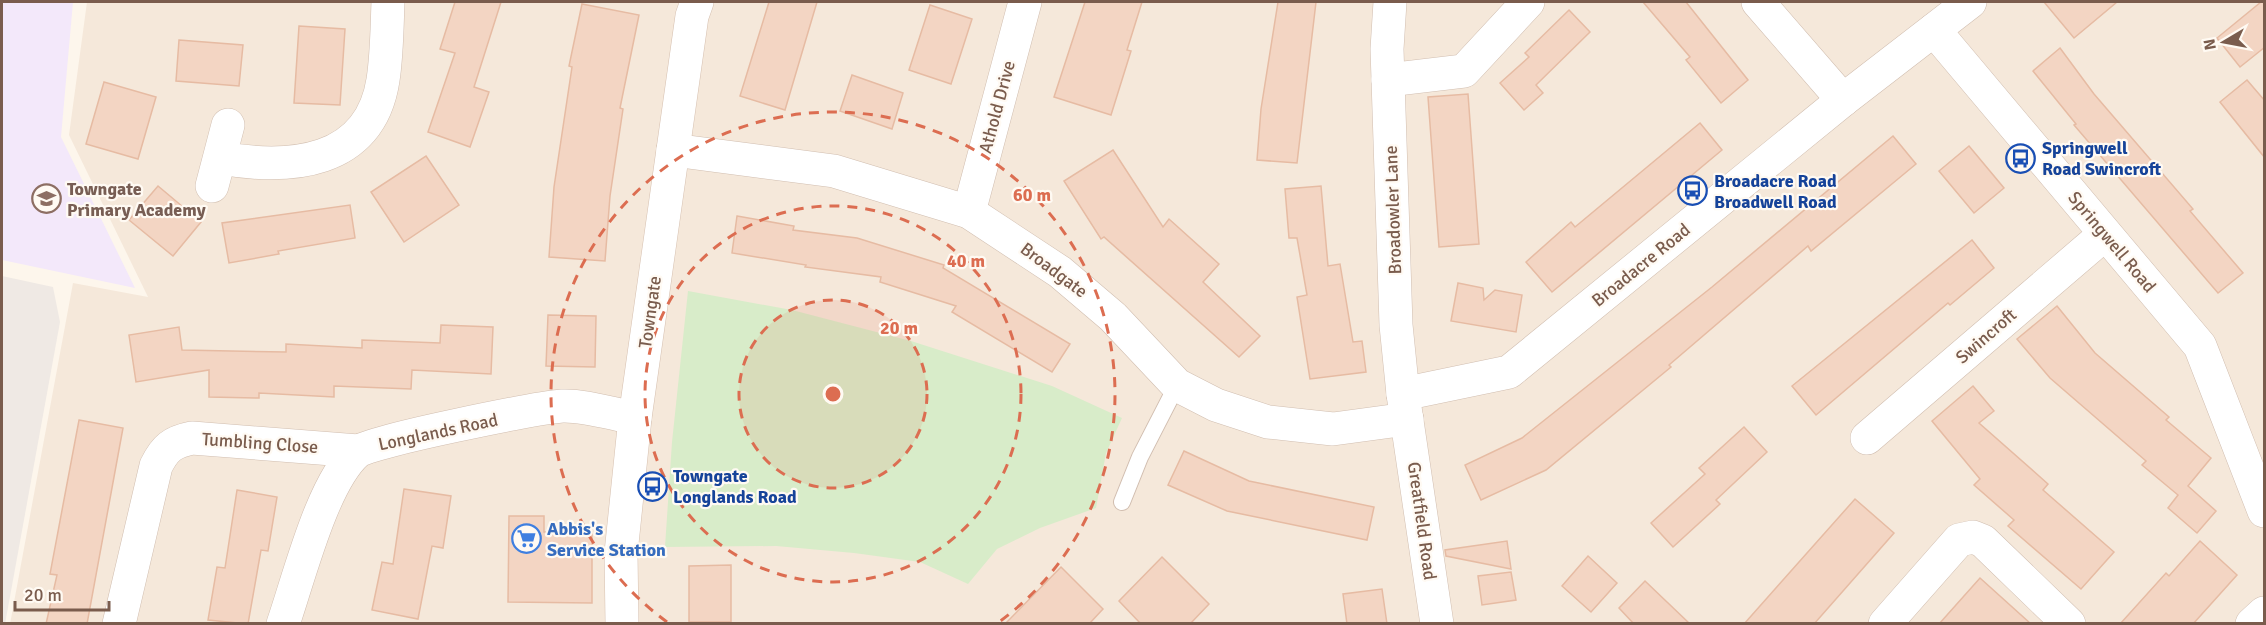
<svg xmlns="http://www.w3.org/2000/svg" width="2266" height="625" font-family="Signika,sans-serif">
<rect width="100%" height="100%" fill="#fdf6ec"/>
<path fill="#f5e8da" d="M87,2H2264V623L10,624L73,283L148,297L69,135Z"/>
<path fill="#efe9e4" d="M2,276L53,287L60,322L5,624L2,623Z"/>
<path fill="#f3e8fa" d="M2,2H73L61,137L135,288L2,260Z"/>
<path fill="#d8ecc9" d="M688,291L792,310L911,341L1052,386L1122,418L1106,453L1096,508L1040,528L997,549L968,584L920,562L854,553L776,546L665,547L672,442Z"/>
<g fill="#f3d5c3" stroke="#e6bba3" stroke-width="1.5">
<path d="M455,2H501L474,87L489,92L470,147L428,132L455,53L440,49Z"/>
<path d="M769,2H817L785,110L740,96Z"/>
<path d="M1085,2H1142L1127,50L1131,51L1111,115L1054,97Z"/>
<path d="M1278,2H1316L1297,163L1257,160L1261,109Z"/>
<path d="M1643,2H1686L1748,80L1721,103L1686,60L1690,57Z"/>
<path d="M2044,2H2117L2074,38Z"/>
<path d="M2261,2H2265V47L2240,67L2217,38Z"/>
<path d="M582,4L639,15L620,108L623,109L610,196L605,261L549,257L554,187L572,67L569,66Z"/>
<path d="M930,5L972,19L951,84L909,70Z"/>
<path d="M1569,10L1590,32L1536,85L1543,93L1524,110L1500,83L1529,57L1525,53Z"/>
<path d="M299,26L345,29L340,105L294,103Z"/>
<path d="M179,40L243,45L239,86L176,81Z"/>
<path d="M2060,48L2094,94L2193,209L2190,211L2243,273L2218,293L2074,125L2076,124L2033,71Z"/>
<path d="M852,75L903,93L892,129L840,111Z"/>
<path d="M2247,80L2265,101V158L2220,102Z"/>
<path d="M104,82L156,97L138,159L86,144Z"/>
<path d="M1468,94L1479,244L1439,247L1428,97Z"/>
<path d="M1700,123L1722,150L1552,292L1526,262L1571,222L1575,227Z"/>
<path d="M1893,136L1916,164L1811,251L1808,246L1669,365L1671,367L1546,470L1481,500L1465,465L1522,438L1712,287Z"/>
<path d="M1969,146L2004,188L1974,213L1939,171Z"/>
<path d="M1113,150L1163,227L1169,219L1219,264L1203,282L1260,336L1239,357L1104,237L1101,239L1064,181Z"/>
<path d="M426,156L459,205L404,242L371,192Z"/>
<path d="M158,186L201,222L173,256L129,220Z"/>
<path d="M1321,186L1328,266L1340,264L1353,342L1362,341L1366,372L1310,379L1297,297L1307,295L1297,238H1289L1285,189Z"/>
<path d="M350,205L355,238L278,251L279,254L229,263L222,223Z"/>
<path d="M737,216L794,226L793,230L857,238L944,265L943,268L1070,344L1052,372L952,312L956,306L880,282L881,277L805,267L806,265L732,253Z"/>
<path d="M1972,240L1994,268L1950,305L1948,303L1816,415L1792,386Z"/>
<path d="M1458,283L1483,288L1484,300L1495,290L1522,295L1516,332L1451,321Z"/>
<path d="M2057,306L2095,353L2169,417L2166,420L2211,458L2188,486L2216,511L2197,533L2168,508L2178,495L2142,465L2146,461L2050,378L2017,339Z"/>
<path d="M548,315L596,316L595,367L546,366Z"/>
<path d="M441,325L493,327L491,374L412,370L411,389L334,386V397L259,393V398L209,397V370L136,382L129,335L179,327L182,350L286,352V344L362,348V340L440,343Z"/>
<path d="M1973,386L1994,411L1979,423L2048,484L2043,490L2114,552L2081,589L2008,526L2014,520L1974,485L1980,479L1932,421Z"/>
<path d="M79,420L123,428L87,624H46L57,575L50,574Z"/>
<path d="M1744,427L1767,452L1716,500L1720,504L1673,547L1651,523L1705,474L1699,468Z"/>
<path d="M1184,451L1249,481L1374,507L1367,540L1227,511L1168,485Z"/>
<path d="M404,489L451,496L443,548L432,546L418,619L372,610L382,562L393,564Z"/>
<path d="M237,490L277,497L268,551L261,550L248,624L208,620L217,567L225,568Z"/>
<path d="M1855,499L1894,533L1814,624H1744Z"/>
<path d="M509,516H544V532H592V603L508,602Z"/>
<path d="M1507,541L1511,569L1446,556L1445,550Z"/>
<path d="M2200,541L2237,575L2193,624H2120L2166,573L2169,576Z"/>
<path d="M1588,556L1617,583L1591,612L1562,586Z"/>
<path d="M1162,557L1209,604L1190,624H1141L1119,601Z"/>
<path d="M731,565V622H689V566Z"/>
<path d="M1061,567L1103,609L1089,624H1005Z"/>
<path d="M1511,572L1516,600L1482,605L1478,576Z"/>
<path d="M1980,578L2031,624H1939Z"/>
<path d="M1645,581L1690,624H1634L1619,608Z"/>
<path d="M1382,589L1387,624H1347L1343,594Z"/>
</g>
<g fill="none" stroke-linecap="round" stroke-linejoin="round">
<defs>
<path id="lane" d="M1122,502L1140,457L1177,385"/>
<g id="street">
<path d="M1390,2L1387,49L1396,325L1403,394L1437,624"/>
<path d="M1758,2L1843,100"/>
<path d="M1934,30L2200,346L2264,511"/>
<path d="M1388,80L1464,71L1528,2"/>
<path d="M673,150L834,171L969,212L1060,272L1113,317L1177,385L1216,405L1268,422L1333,429L1407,419"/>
<path d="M220,158C289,170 370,165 383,80C387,54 387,27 388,2"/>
<path d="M212,186L228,125"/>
<path d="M969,212L1025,2"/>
<path d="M1403,394L1509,372L1843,100L1970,2"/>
<path d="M1867,438L2105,234"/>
<path d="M119,624L156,466C165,448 172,442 192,438L358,451"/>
<path d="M283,624C299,578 322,483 357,452C370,441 537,408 562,406C585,405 612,414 635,418"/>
<path d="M1885,624L1959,540L1973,537L1983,541L2069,624"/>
<path d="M2252,624L2264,613"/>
</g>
<path id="secondary" d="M622,624L621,553L635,418L692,16L697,2"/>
</defs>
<use href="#lane" stroke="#d1beb0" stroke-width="18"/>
<use href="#street" stroke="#d1beb0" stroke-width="34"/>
<use href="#secondary" stroke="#d6c0b0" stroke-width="34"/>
<use href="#lane" stroke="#fff" stroke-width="16"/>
<use href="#street" stroke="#fff" stroke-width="33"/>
<use href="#secondary" stroke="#fff" stroke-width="33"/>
</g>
<circle cx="833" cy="394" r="94" fill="#dc6d51" fill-opacity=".12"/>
<g fill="none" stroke="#dc6d51" stroke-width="3" stroke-dasharray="10 8">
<circle cx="833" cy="394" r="94"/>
<circle cx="833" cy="394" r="188"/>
<path d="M667 622A282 282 0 1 1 999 622"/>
</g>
<defs>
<symbol id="bus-ring" viewBox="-11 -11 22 22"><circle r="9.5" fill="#fffaf3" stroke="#1a4fb4" stroke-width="1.5"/><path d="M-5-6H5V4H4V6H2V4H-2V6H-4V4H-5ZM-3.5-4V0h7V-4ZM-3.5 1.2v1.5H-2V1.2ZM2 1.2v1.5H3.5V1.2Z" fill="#1a4fb4"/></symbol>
<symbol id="school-ring" viewBox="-11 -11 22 22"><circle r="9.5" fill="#fffaf3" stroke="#8d6e63" stroke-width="1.5"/><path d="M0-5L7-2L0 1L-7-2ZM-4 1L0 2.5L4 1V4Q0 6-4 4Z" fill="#8d6e63"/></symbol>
<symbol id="supermarket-ring" viewBox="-11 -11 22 22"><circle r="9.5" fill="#fffaf3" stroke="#3f7fe0" stroke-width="1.5"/><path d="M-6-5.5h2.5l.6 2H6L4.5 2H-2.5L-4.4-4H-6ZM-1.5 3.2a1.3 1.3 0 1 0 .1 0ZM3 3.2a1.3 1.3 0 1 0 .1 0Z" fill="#3f7fe0"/></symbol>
</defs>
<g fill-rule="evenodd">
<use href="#bus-ring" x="2004" y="142" width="33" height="33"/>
<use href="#bus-ring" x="1676" y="174" width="33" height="33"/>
<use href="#school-ring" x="30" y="182" width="33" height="33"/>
<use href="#bus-ring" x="636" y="470" width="33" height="33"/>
<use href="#supermarket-ring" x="510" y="522" width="33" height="33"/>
</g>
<g text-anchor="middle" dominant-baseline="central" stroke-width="4.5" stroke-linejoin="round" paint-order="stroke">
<g font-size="18" fill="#7a5c4d" stroke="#fffaf3">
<text transform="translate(997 107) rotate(-75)">Athold Drive</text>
<text transform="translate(1393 210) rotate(-92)">Broadowler Lane</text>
<text transform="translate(2112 242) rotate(50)">Springwell Road</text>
<text transform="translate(1641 265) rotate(-39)">Broadacre Road</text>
<text transform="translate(1054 270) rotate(37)">Broadgate</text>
<text transform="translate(650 312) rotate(-82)">Towngate</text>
<text transform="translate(1986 336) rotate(-41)">Swincroft</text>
<text transform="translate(438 432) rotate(-12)">Longlands Road</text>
<text transform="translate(260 443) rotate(4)">Tumbling Close</text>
<text transform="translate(1422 521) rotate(82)">Greatfield Road</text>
</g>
<g font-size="18" font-weight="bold" fill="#164399" stroke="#fffaf3" text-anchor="start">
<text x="2042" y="148">Springwell<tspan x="2042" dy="21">Road Swincroft</tspan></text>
<text x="1714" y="181">Broadacre Road<tspan x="1714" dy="21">Broadwell Road</tspan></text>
<text x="673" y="476">Towngate<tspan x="673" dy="21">Longlands Road</tspan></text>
</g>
<g font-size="18" font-weight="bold" fill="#785e54" stroke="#fffaf3" text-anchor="start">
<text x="67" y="189">Towngate<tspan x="67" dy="21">Primary Academy</tspan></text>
</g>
<g font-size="18" font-weight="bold" fill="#366cbe" stroke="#fffaf3" text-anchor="start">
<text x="547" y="529">Abbis's<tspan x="547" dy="21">Service Station</tspan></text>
</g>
</g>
<circle cx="833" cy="394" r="9" fill="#dc6d51" stroke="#fffaf3" stroke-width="3"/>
<g font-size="18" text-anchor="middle" font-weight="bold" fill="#dc6d51" stroke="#fffaf3" stroke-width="4.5" stroke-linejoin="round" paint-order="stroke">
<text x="1032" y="201">60 m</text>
<text x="966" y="267">40 m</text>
<text x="899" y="334">20 m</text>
</g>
<rect width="2266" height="625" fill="none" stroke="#7a5c4d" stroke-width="6"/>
<g transform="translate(2224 42) rotate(260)" stroke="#fffaf3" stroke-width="4.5" paint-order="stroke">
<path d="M0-4.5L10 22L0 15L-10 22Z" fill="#7a5c4d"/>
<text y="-9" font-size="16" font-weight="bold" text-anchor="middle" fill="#7a5c4d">N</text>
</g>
<path d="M15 601v9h94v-9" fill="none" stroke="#7a5c4d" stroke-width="3"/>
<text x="24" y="601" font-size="18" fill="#7a5c4d" stroke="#fffaf3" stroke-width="4.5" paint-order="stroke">20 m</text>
</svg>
